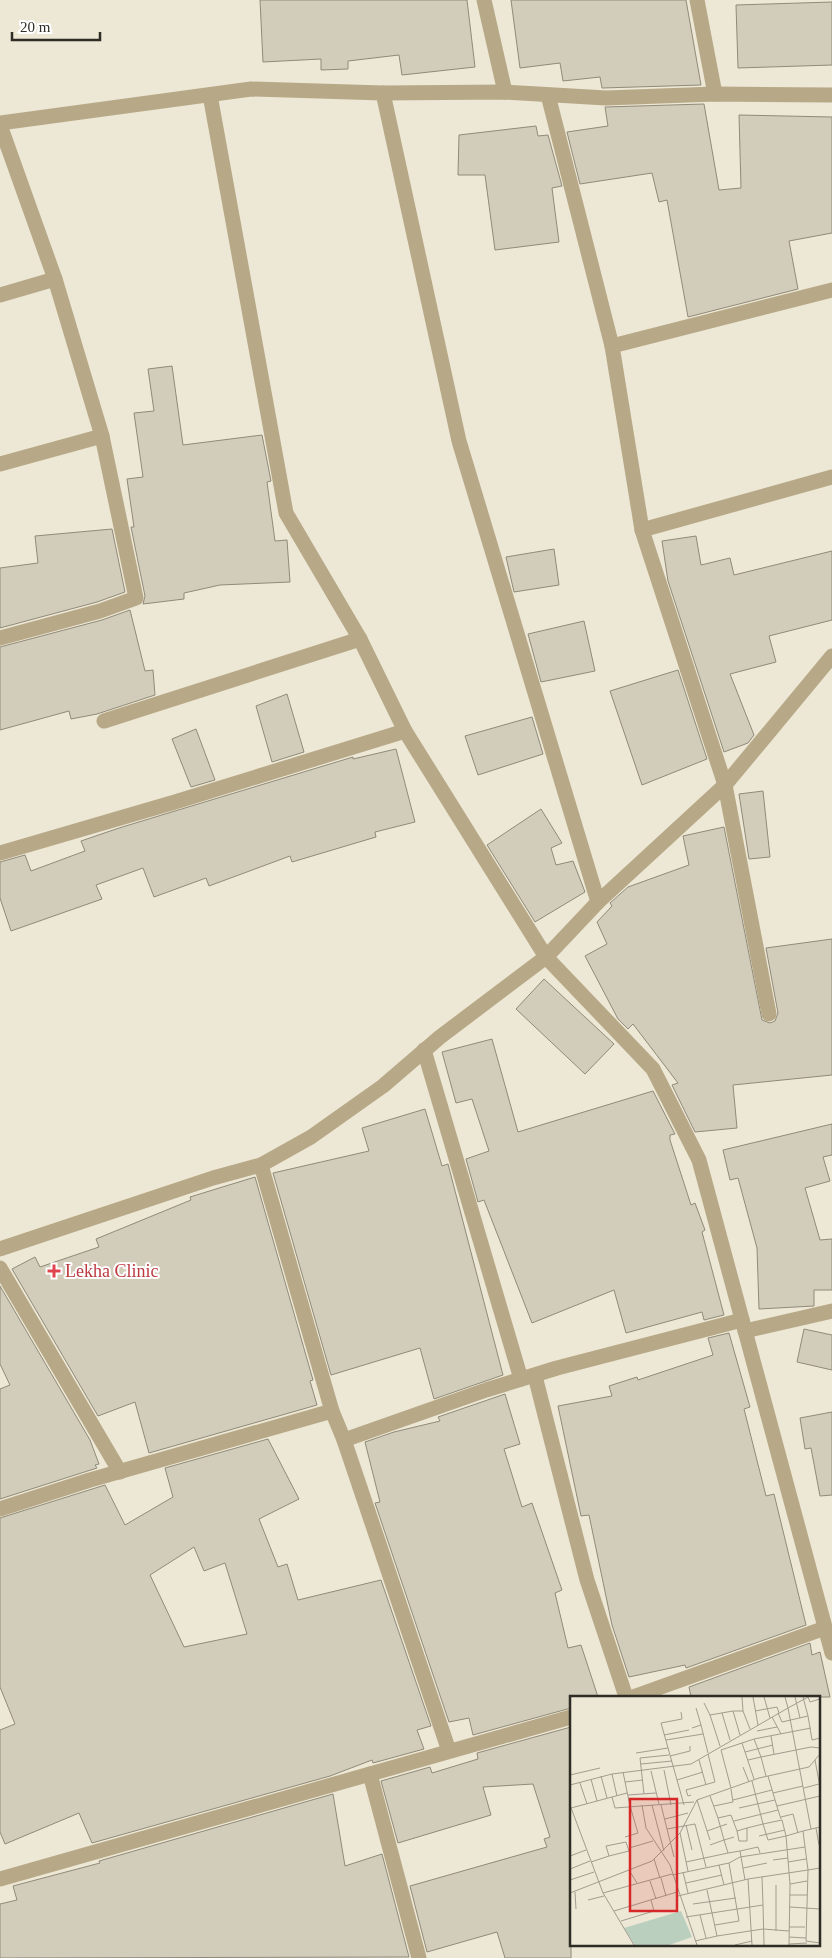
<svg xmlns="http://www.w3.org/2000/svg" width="832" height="1958" font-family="Georgia,serif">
<rect width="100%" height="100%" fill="#ede7d5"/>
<g fill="#d2ccba" stroke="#908a79" fill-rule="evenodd">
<path d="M260,0H467L475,67L402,75L399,55L348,61V69L321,70V59L263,62Z"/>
<path d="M511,0H686L701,85L602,88L600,77L563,81L560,63L520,68Z"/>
<path d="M832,2V65L738,68L736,5Z"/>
<path d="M704,104L719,190L741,188L739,115L832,117V233L789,241L798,289L688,317L667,200L659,202L652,173L580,184L567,132L608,126L605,107Z"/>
<path d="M536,126L538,136L548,135L562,186L552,188L559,242L495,250L485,175H458L459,135Z"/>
<path d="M172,366L183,445L262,435L271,481L267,482L275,541L287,540L290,582L220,585L184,593V599L143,604L145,596L131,527H134L127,479L143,477L134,413L154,411L148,369Z"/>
<path d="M112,529L125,592L97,602L0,628V568L38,563L35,536Z"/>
<path d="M696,536L701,565L730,558L734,575L832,551V620L769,636L776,662L730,674L754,735L748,743L724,752L668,581L662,541Z"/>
<path d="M554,549L559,585L514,592L506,557Z"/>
<path d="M130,610L145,671L153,670L155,695L97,714L71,719L69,711L0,730V647L102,620Z"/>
<path d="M584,621L595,671L541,682L528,634Z"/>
<path d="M678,670L707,759L642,785L610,691Z"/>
<path d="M287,694L304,752L272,762L256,706Z"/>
<path d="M532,717L543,754L478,775L465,736Z"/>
<path d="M196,729L215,780L191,787L172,739Z"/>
<path d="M396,749L415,822L375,832L376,837L292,862L290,856L209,886L206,878L154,897L143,868L96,885L102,899L11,931L0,898V862L25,855L31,871L85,851L81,841L119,828L353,757V759Z"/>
<path d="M763,791L770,857L749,859L739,794Z"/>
<path d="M541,809L562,843L551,848L556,865L573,861L585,892L535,922L487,845Z"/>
<path d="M724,827L762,1020L770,1023L775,1021L778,1013L766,948L832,939V1075L733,1085L737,1128L695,1132L672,1085L678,1083L633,1024L628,1029L618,1019L585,956L607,944L597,922L612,906L610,903L628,887L689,865L683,836Z"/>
<path d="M544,979L614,1044L585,1074L516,1009Z"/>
<path d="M492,1039L518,1132L653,1091L675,1134L670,1135V1140L691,1205L695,1203L705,1230L702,1232L724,1315L704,1320L702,1312L626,1333L614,1290L532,1323L484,1200L478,1202L466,1159L489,1151L472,1099L456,1103L442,1052Z"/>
<path d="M425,1109L442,1166L448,1164L503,1375L434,1399L420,1348L331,1375L273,1173L369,1151L362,1128Z"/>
<path d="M832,1124V1155L823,1157L830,1181L805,1188L820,1240L832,1239V1290H814V1306L759,1309L757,1248L738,1178L730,1180L723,1150Z"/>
<path d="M255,1177L313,1380L310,1381L317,1405L149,1453L135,1402L98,1416L12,1269L35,1257L40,1267L99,1247L96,1239L191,1200L190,1197Z"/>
<path d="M0,1286L90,1440L99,1464L95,1465L97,1468L0,1499V1389L10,1385L0,1364Z"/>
<path d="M804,1329L832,1335V1370L797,1362Z"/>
<path d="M729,1333L750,1407L744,1409L766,1496L774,1494L806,1625L686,1668L685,1665L629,1677L612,1625L589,1515L581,1516L558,1406L612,1396L609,1386L637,1377L638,1380L713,1355L708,1338Z"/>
<path d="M505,1394L520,1444L504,1449L522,1507L532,1503L562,1590L555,1593L568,1648L581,1645L598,1697H571V1708L473,1735L469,1718L449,1722L375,1503L380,1502L365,1442L394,1432L440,1421L438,1417Z"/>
<path d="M832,1412V1495L820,1496L811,1448L805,1449L800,1418Z"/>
<path d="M268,1439L299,1499L259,1519L278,1567L287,1564L298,1600L381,1580L431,1726L417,1730L424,1749L373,1763L372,1760L330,1776L92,1843L79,1813L5,1844L0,1832V1730L15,1724L0,1687V1518L105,1485L125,1525L173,1497L165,1468ZM194,1547L204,1571L225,1563L247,1634L184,1647L150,1575Z"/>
<path d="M810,1643L812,1655L820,1652L830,1697H691L689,1687Z"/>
<path d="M571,1727V1958H505L497,1932L427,1952L410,1886L547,1847L544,1839L550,1837L533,1784L483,1787L491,1815L398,1843L381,1781L430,1767L432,1773L478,1759L477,1753Z"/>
<path d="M333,1794L345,1866L382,1854L409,1957L0,1958V1904L17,1900L13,1886L100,1863L99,1861Z"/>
</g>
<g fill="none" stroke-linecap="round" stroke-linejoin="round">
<g stroke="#b7a987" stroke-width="15">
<path d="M484,0L505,92"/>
<path d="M697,0L715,94"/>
<path d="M383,93L459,441L598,902"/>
<path d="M210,95L286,513L360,639L405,731L546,957L653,1069L699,1160L832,1653"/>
<path d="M548,95L612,346L642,530L725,785L769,1014"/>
<path d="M0,123L251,89L383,93L505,92L606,98L715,94L832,95"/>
<path d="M0,125L55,279L102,436L136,598L100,611L0,638"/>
<path d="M0,295L55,279"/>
<path d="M612,346L832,290"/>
<path d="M0,464L102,436"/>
<path d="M642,530L832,477"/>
<path d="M104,721L360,639"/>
<path d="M0,853L175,802L405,731"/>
<path d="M424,1050L521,1379"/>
<path d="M261,1165L332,1411"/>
<path d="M0,1249L213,1178L261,1165L311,1137L383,1086L440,1037L546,957L598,902L725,785L832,656"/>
<path d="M0,1268L120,1472"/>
<path d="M745,1331L832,1311"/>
<path d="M535,1376L587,1580L626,1697"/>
<path d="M344,1440L449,1751"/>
<path d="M0,1509L90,1480L332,1411L344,1440L486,1390L557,1368L742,1320"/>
<path d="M633,1697L825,1628"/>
<path d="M370,1774L419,1958"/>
<path d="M0,1879L571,1717"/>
</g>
</g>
<path fill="#e0444e" stroke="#fff" stroke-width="2" d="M51.5 1263.5h5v5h5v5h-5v5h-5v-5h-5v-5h5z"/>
<g text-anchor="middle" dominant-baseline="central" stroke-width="4" stroke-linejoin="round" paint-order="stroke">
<g font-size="18" fill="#be3a42" stroke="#fff" text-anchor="start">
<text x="65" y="1271">Lekha Clinic</text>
</g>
</g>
<g transform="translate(570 1696)">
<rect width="250" height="250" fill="#ede7d5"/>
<path d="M111,215L122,241L99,249H65L54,232Z" fill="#bacfbe"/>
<path fill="none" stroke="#a19c8f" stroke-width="1" d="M183,1L188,29M194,1L200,22M215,1L218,12L238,1M225,1L230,22M238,1L240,6L250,3M134,7L140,19L163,15L170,39M126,12L131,29M163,15H173L172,1M173,15L180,33M185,15L207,11L209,17M111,16L112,23L91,27L114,109M152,17L160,44M208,17L212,26L238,20L233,1M140,19L150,50M238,20L242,44L250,42M202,21L211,38M122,32L131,29L138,57M187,35L207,31M94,39L119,34M201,40L204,58M96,44L133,38M172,47L184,83M175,56L203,49M66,57L98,52M100,60L120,55V50M129,64L136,89M178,64L191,61L184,43M245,64L250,91M71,68L102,65M173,71L179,86M94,74L101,109M81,75L89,108M53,76L60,110M42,78L47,100M0,79L30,72M31,80L37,102M196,80L191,61L241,51L250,52M198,80L208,114M21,83L27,105M107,84L133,76M55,86L73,84M10,87L17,108M0,89L42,78L121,68L218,12L241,133M161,92L151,54L184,43L241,32M234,92L249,88M203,97L233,90M74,98L70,62L99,59M58,99L86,97M121,99L118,100L116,94L145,86L138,58M140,100L148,122L161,119L167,135L177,132M42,101L57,97M127,104L140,144M163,104L202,94M0,109L33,197L64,249M72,109L76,132L100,169L127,249M82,109L94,155M91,109L104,161M144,110L163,106L161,93M207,110L250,100M1,112L42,101L45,112L124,106M169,112L205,104M211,121L223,118L228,137M148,122L154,144L164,141M95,123L118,117M212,124L216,140L198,144L193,128ZM164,125L208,114L211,123M116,129L122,154M246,132L249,149M97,133L125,128L136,171M137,135L157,128M167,135L169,145H177V132L193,128L182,85M110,137L118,175M189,140L215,134M55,141L68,137L60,110M140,149L154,144L158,157L170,155L175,184M235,151L233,135L250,131M59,152L83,145M170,155L188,151L190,157M0,160L16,154M84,163L90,182M203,164L218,162M21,166L39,160L36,150L56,146L59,155L39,160M116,166L158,157M218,166L236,163M149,169L154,189M173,172L197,167M0,173L20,165M59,174L67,187M113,176L118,197M102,179L159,167L170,161L235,151L238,174L250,172M192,181L193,209M91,182L96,200M178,183L182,249M0,184L24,176M80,185L86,203M116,187L152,179M220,188L237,185M137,194L147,240L193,233L219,235M5,196L6,213M0,197L82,165L110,137L127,104L189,82L239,71L250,58M33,197L102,178M220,199H237M108,200L178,183L238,174L236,245L250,247M18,204L34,200M123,208L166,202M220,211L250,213M44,215L107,196M130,219L136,242M116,221L193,209L194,249M51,225L84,215L81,204M145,229L169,225L159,167M219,231H235M206,235V189M219,241L236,242M125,245L147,240M219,248L237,247M165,249L182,245M219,249L220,188L216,140L233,135"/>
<path fill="#d62828" fill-opacity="0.15" stroke="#d62828" stroke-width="2.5" d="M60,103H107V215H60Z"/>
<rect width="250" height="250" fill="none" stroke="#2e2c25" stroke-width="2.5"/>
</g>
<path d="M12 32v8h88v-8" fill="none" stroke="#2e2c25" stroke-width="2.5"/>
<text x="20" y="32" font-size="15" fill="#2e2c25" stroke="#ffffff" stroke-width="4" paint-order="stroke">20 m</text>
</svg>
